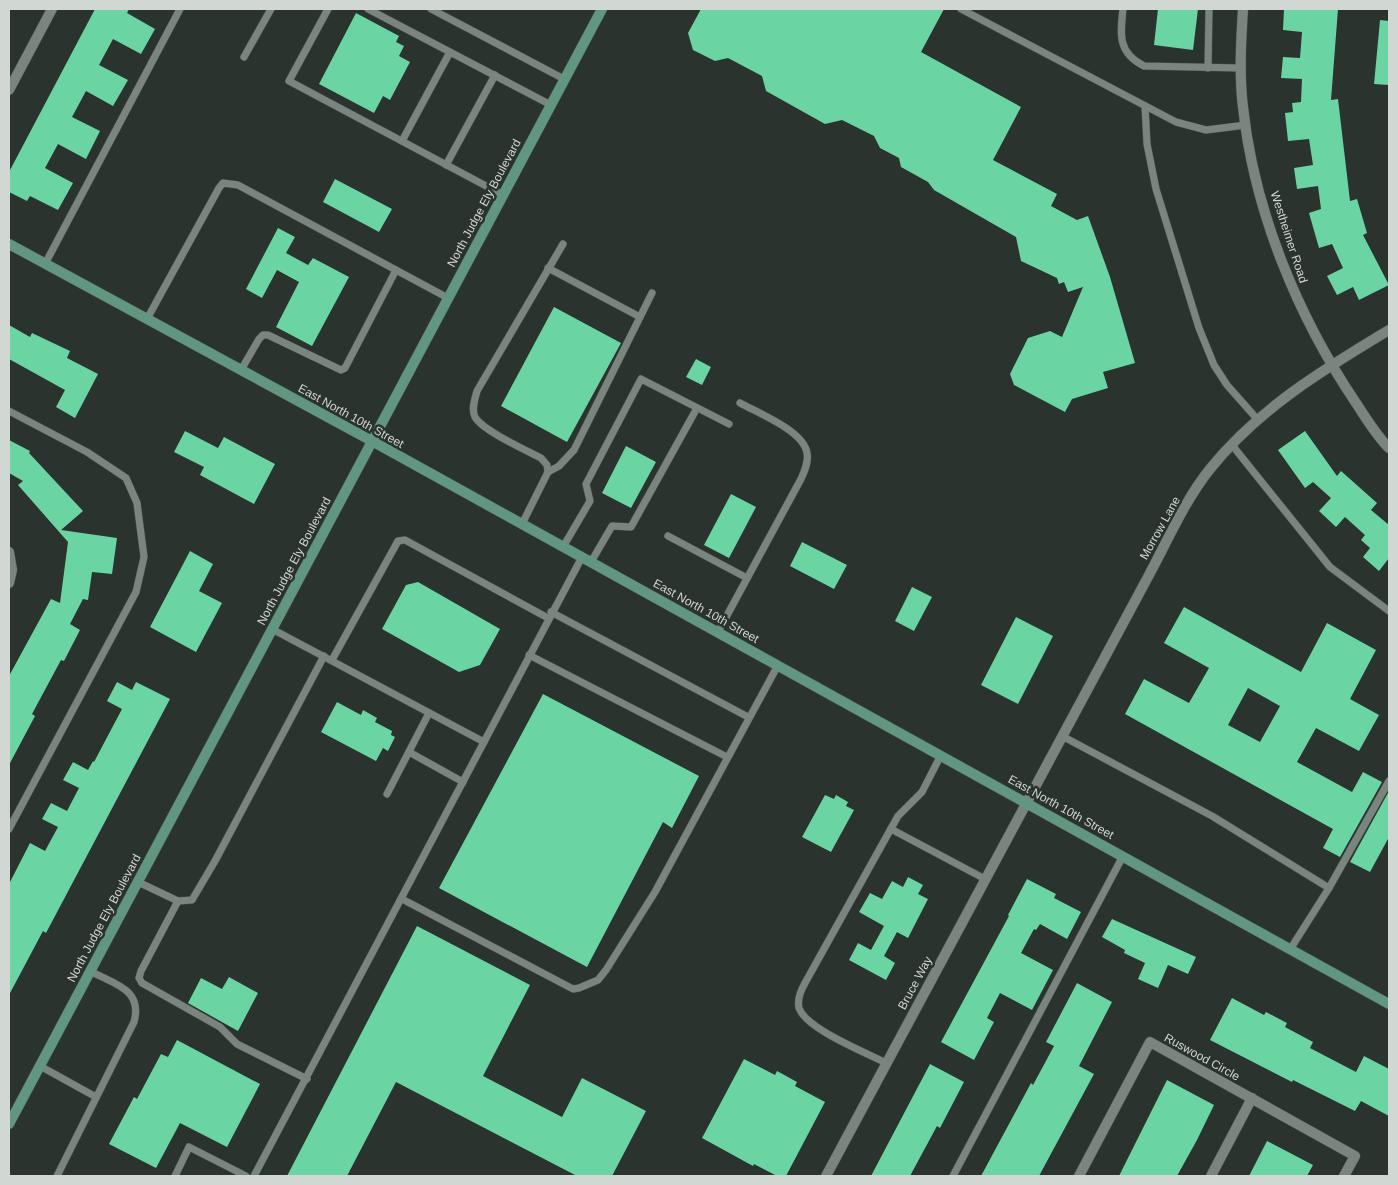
<svg xmlns="http://www.w3.org/2000/svg" width="1398" height="1185" font-family="Helvetica,sans-serif">
<rect width="100%" height="100%" fill="#2a332e"/>
<g fill="#6bd4a3" fill-rule="evenodd">
<path d="M95,9H129L127,13L155,29L141,54L113,39L99,65L128,80L113,106L86,91L72,117L100,131L86,159L58,144L45,168L73,183L58,210L30,196L27,201L9,192V172Z"/>
<path d="M701,9H944L921,52L1021,107L993,160L1057,194L1051,206L1077,220L1088,216L1110,277L1135,363L1103,372L1108,388L1072,399L1065,412L1014,385L1010,374L1028,338L1050,331L1062,337L1083,287L1068,292L1064,282L1059,284L1057,278L1021,261L1016,237L934,190L928,182L901,167L899,158L880,148L874,136L842,120L825,124L766,91L762,76L728,58L715,61L693,50L688,33Z"/>
<path d="M1158,9H1198L1193,50L1154,45Z"/>
<path d="M1284,9H1338L1331,100L1338,99L1350,201L1357,199L1367,233L1363,235L1389,285L1359,300L1353,287L1337,295L1327,276L1343,268L1332,244L1319,248L1309,213L1321,209L1318,186L1297,189L1294,168L1313,165L1309,139L1288,141L1285,113L1293,112L1292,103L1301,102L1302,79L1281,78L1283,57L1300,58L1302,32L1283,30Z"/>
<path d="M356,13L399,36L396,42L404,46L399,56L410,62L390,100L383,96L374,113L319,84Z"/>
<path d="M1380,20L1389,21V85L1374,84Z"/>
<path d="M335,179L392,209L379,232L323,202Z"/>
<path d="M278,228L295,237L286,253L308,265L313,258L349,277L312,346L276,327L299,282L277,270L262,298L246,289Z"/>
<path d="M554,307L621,343L567,442L501,406Z"/>
<path d="M9,325L30,337L32,333L70,351L67,358L98,374L75,418L56,407L65,390L9,359Z"/>
<path d="M696,359L711,367L702,385L686,377Z"/>
<path d="M185,431L218,448L224,437L275,464L254,504L200,475L204,467L174,452Z"/>
<path d="M1305,431L1337,476L1341,471L1377,503L1371,510L1389,525V558L1379,571L1363,557L1370,548L1361,540L1365,535L1345,517L1336,527L1319,511L1331,498L1313,482L1305,488L1278,450Z"/>
<path d="M9,440L30,451L29,453L83,511L61,530L117,538L112,574L92,572L88,600L83,599L70,624L80,630L64,661L61,660L32,714L35,716L9,765V676L51,599L60,603L68,542L18,485L23,481L9,473Z"/>
<path d="M626,446L656,462L631,508L602,493Z"/>
<path d="M731,494L756,507L729,558L704,545Z"/>
<path d="M802,542L847,565L834,589L790,566Z"/>
<path d="M190,551L213,564L199,591L222,603L196,652L150,627Z"/>
<path d="M418,582L500,629L480,665L459,672L382,629L406,585Z"/>
<path d="M912,587L932,597L914,631L895,621Z"/>
<path d="M1184,607L1301,672L1327,623L1376,650L1350,699L1379,715L1359,751L1316,728L1297,762L1352,792L1363,772L1382,782L1340,857L1323,848L1333,829L1125,714L1144,679L1189,703L1209,668L1164,643ZM1248,688L1280,706L1260,742L1228,725Z"/>
<path d="M1016,617L1053,636L1018,704L981,685Z"/>
<path d="M117,682L132,690L136,682L170,699L46,933L43,931L9,995V884L30,843L45,851L58,827L42,819L51,803L67,811L79,788L63,780L73,762L88,770L93,761L94,762L122,709L107,701Z"/>
<path d="M543,694L699,776L672,828L663,822L587,967L439,888Z"/>
<path d="M337,702L361,715L363,710L377,718L375,722L392,731L391,735L395,737L388,751L383,748L376,761L321,732Z"/>
<path d="M1389,791V837L1370,872L1350,862Z"/>
<path d="M825,795L834,799L836,795L848,802L846,806L854,810L831,852L802,837Z"/>
<path d="M908,877L923,885L918,894L928,899L908,938L897,932L884,956L895,963L886,980L849,960L858,943L871,950L884,926L859,912L870,893L882,899L892,881L903,887Z"/>
<path d="M1027,879L1056,894L1054,898L1081,912L1067,939L1040,924L1036,930L1034,929L1021,953L1053,970L1032,1010L1000,993L987,1018L994,1022L974,1060L941,1042L1009,916L1008,915Z"/>
<path d="M1112,919L1196,957L1188,974L1168,965L1158,988L1138,979L1145,963L1124,953L1125,950L1102,937Z"/>
<path d="M417,926L530,985L483,1076L562,1117L582,1078L646,1111L612,1176H577L396,1082L347,1176H287Z"/>
<path d="M229,977L258,993L238,1031L188,1003L201,978L222,989Z"/>
<path d="M1077,983L1112,1002L1079,1066L1094,1074L1039,1176H981L1031,1083L1033,1085L1054,1046L1046,1042Z"/>
<path d="M1232,998L1264,1015L1266,1012L1287,1023L1285,1027L1313,1042L1310,1048L1356,1072L1364,1056L1389,1069V1116L1361,1101L1355,1111L1293,1080L1292,1082L1210,1040Z"/>
<path d="M177,1040L260,1084L227,1147L180,1123L156,1168L109,1144L134,1097L137,1099L161,1054L168,1057Z"/>
<path d="M744,1059L775,1075L777,1071L797,1082L795,1086L825,1102L786,1176H777L754,1164L753,1166L702,1138Z"/>
<path d="M930,1064L964,1082L940,1128L937,1126L910,1176H871Z"/>
<path d="M1167,1080L1214,1105L1197,1140L1177,1176H1119Z"/>
<path d="M1267,1141L1313,1165L1307,1176H1249Z"/>
</g>
<g fill="none" stroke-linecap="round" stroke-linejoin="round">
<defs>
<g id="lane">
<path d="M328,9L289,81L503,195"/>
<path d="M368,9L551,105"/>
<path d="M431,9L564,79"/>
<path d="M961,9L1176,122L1206,130L1246,125"/>
<path d="M1123,9C1120,35 1118,53 1144,66L1241,68"/>
<path d="M244,57L271,9"/>
<path d="M1208,68L1209,9"/>
<path d="M1145,106L1147,144L1156,189L1199,328L1214,365L1227,385L1258,420"/>
<path d="M402,141L450,52"/>
<path d="M446,165L495,75"/>
<path d="M45,264L180,9"/>
<path d="M548,268L640,317"/>
<path d="M147,319L219,188L223,183L238,185L448,298"/>
<path d="M241,370L259,339L263,335H268L341,370L345,368L396,270"/>
<path d="M9,411L87,452L126,478L137,503L144,557L136,592L9,829"/>
<path d="M1232,445L1330,567L1389,611"/>
<path d="M548,472L559,466L574,450L652,293"/>
<path d="M522,524L548,472L547,465L541,458C526,450 483,431 475,417C471,409 475,399 477,391L563,244"/>
<path d="M668,536L747,578"/>
<path d="M563,547L590,501L586,484L641,379L729,424"/>
<path d="M591,562L612,526L631,527L697,408"/>
<path d="M551,612L748,717"/>
<path d="M272,629L484,742"/>
<path d="M718,632L801,479C804,472 809,462 807,453C804,431 758,413 740,403"/>
<path d="M529,655L727,757"/>
<path d="M332,660L398,541L405,540L548,618"/>
<path d="M1062,736L1212,816L1329,888"/>
<path d="M409,752L463,782"/>
<path d="M387,794L429,713"/>
<path d="M891,829L985,879"/>
<path d="M138,882L178,901L192,900L215,861L324,656"/>
<path d="M402,899L573,989L579,988L598,980L606,970L655,892L778,665"/>
<path d="M178,901L141,971L139,978L142,983L220,1027L237,1044L307,1079"/>
<path d="M1291,948L1329,888L1389,781"/>
<path d="M886,1063C867,1053 806,1029 799,1008C797,999 801,990 805,983L898,816L922,792L941,755"/>
<path d="M40,1066L96,1097"/>
<path d="M57,1176L134,1022C143,989 114,984 90,971"/>
<path d="M175,1176L189,1147L246,1176"/>
<path d="M254,1176L582,557"/>
<path d="M953,1176L1123,856"/>
</g>
<g id="street">
<path d="M1243,9C1241,41 1239,75 1243,107C1254,211 1298,317 1356,403C1366,418 1376,435 1389,448"/>
<path d="M9,90L52,9"/>
<path d="M9,552L12,570L9,583"/>
<path d="M826,1176L1149,575C1168,540 1185,500 1210,469C1258,409 1324,369 1389,330"/>
<path d="M1079,1176L1150,1042L1355,1156L1344,1176"/>
<path d="M1211,1176L1252,1098"/>
</g>
<g id="secondary">
<path d="M9,244L372,441L1389,1004"/>
<path d="M9,1124L602,9"/>
</g>
</defs>
<use href="#lane" stroke="#47504b" stroke-width="8"/>
<use href="#street" stroke="#47504b" stroke-width="11"/>
<use href="#secondary" stroke="#47504b" stroke-width="11"/>
<use href="#lane" stroke="#7a857f" stroke-width="7"/>
<use href="#street" stroke="#7a857f" stroke-width="10"/>
<use href="#secondary" stroke="#619781" stroke-width="10"/>
</g>
<g text-anchor="middle" dominant-baseline="central" stroke-width="5" stroke-linejoin="round" paint-order="stroke">
<g font-size="12" fill="#d1d7d3" stroke="#2a332e">
<text transform="translate(484 203) rotate(-62)">North Judge Ely Boulevard</text>
<text transform="translate(1289 237) rotate(72)">Westheimer Road</text>
<text transform="translate(351 416) rotate(29)">East North 10th Street</text>
<text transform="translate(1160 528) rotate(-61)">Morrow Lane</text>
<text transform="translate(294 561) rotate(-62)">North Judge Ely Boulevard</text>
<text transform="translate(706 611) rotate(29)">East North 10th Street</text>
<text transform="translate(1061 807) rotate(29)">East North 10th Street</text>
<text transform="translate(104 918) rotate(-62)">North Judge Ely Boulevard</text>
<text transform="translate(915 983) rotate(-62)">Bruce Way</text>
<text transform="translate(1202 1057) rotate(29)">Ruswood Circle</text>
</g>
</g>
<rect width="1398" height="1185" fill="none" stroke="#d1d7d3" stroke-width="20"/>
</svg>
